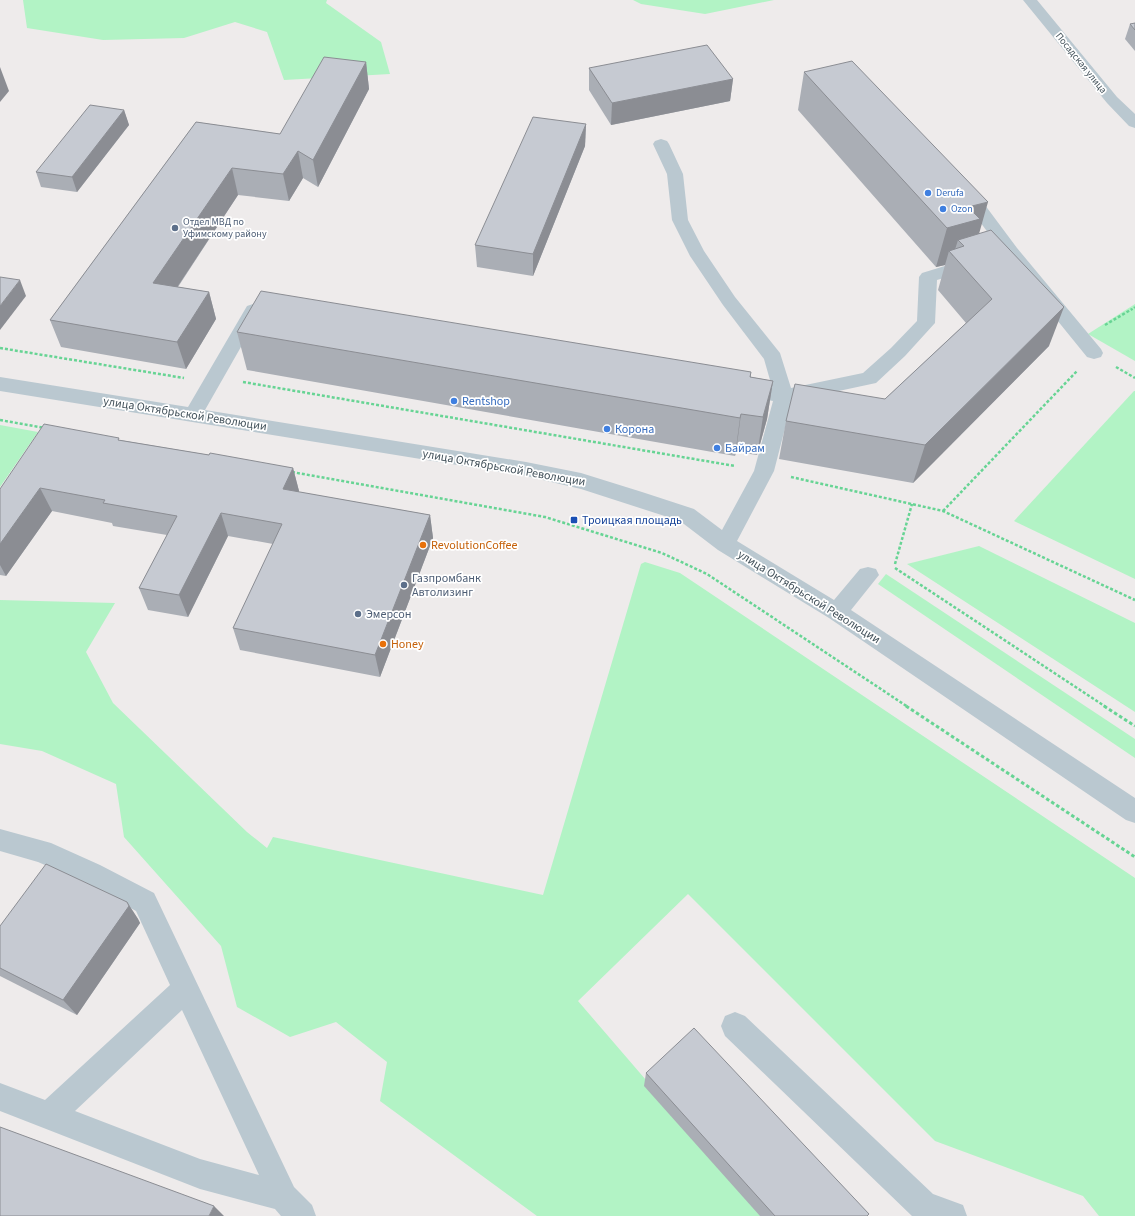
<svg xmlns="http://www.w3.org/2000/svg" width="1135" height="1216" font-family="'Source Sans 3',sans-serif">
<rect width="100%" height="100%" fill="#eeebeb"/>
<g fill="#b2f3c5">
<path d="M23,0H327L326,3L381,42L390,74L284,80L267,32L235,22L184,38L103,40L27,28Z"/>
<path d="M633,0H774L705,14L641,4Z"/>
<path d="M1135,304V361L1088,334Z"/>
<path d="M1134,391H1135V579L1014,521Z"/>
<path d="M0,425L38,432L0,487Z"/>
<path d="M979,546L1135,623V712L907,564Z"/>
<path d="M645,562L680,573L1135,878V1216H1099L1083,1196L935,1141L688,894L578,1001L763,1216H537L380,1101L387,1062L336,1022L290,1037L237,1007L221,946L124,837L116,784L42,751L0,744V600L115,603L86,652L113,703L247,832L267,848L273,837L543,895L641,564Z"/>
<path d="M886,574L1135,739V758L878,584Z"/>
</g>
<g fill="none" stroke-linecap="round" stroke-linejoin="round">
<path stroke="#67d494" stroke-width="2" stroke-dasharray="2 1.5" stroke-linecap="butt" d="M1131,310L1135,307"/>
<g stroke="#67d494" stroke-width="2.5" stroke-dasharray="3 2" stroke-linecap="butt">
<path d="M1105,325L1132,309"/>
<path d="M0,348L184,378"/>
<path d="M1116,367L1135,378"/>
<path d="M243,382L735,466"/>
<path d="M0,420L45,428"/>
<path d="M292,472L545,517L662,553L707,574L908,707"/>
<path d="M791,477L943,511L1135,600"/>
<path d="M943,511L1077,371"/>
<path d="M895,564L912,504"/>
<path d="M895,568L1106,707"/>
</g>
<g stroke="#67d494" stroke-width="3" stroke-dasharray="3.5 2.5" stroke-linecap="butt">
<path d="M906,706L1135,857"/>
<path d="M1104,706L1135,726"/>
</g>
<g fill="#bac8d0" fill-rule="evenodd">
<path d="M1023,0H1037L1117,97L1135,114V128L1129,126L1107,103Z"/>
<path d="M661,139L667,141L669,144L683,174L688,220L704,251L735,297L780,353L791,388L863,373L891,348L917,321L919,277L922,273L971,258L977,260L980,264L977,268L937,280L935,323L905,356L876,383L792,401L774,471L737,541L834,600L860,569L868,567L876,569L879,575L851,610L1135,798V823L1126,820L829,618L718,550L680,521L581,489L526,476L0,391V377L188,407L247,306L253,304L259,306L262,310L205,410L526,462L581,473L642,492L694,509L722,530L754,471L773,401L735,394L732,389L735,384L742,382L772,387L764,359L723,305L690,256L672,220L667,174L653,144L655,141Z"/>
<path d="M967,188L973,189L1017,248L1101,349L1103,353L1101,357L1094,359L1087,357L1005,256L959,193L961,189Z"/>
<path d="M0,829L51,843L100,865L154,893L294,1187L312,1205L316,1216H281L275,1209L200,1189L0,1111V1083L45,1100L170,985L136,911L82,881L38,862L0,851ZM182,1010L259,1175L200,1159L75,1111Z"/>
<path d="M735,1012L745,1016L933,1194L963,1205L967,1216H912L725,1036L721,1026L725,1016Z"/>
</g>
</g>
<g fill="#aaaeb5">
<path d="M1135,23V51L1125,39L1130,24Z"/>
<path d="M366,62L369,89L318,187L303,178L289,201L238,195L178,287L209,292L216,319L186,369L61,347L50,320L196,122L280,134Z"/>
<path d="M589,68L733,79L730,101L611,125L589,90Z"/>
<path d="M804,72L979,234L1049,346L913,483L779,459L786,421L885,399L966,323L938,290L945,265L936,267L798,110Z"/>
<path d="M124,110L129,125L77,192L41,187L36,172Z"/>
<path d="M586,124L585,146L533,276L477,267L475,245Z"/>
<path d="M237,332L751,372V377L773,381L767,419L757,455L736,452L735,456L247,370Z"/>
<path d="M120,440L209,455L293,468L299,491V492L430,515L433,538L380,677L240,650L233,628L273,544L228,536L188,617L148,610L139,588L167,535L113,526L112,523L52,511L6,576L0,575V489Z"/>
<path d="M127,902L138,919L140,923L77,1015L0,976V926Z"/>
<path d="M646,1073L867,1216H760L644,1086Z"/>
</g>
<g fill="#8b8d93">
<path d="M366,62L369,89L318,187L313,160Z"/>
<path d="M0,67L9,91L0,102Z"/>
<path d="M733,79L730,101L611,125L612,103Z"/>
<path d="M124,110L129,125L77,192L72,177Z"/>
<path d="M586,124L585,146L533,276V254Z"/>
<path d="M298,151L303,178L289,201L283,174Z"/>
<path d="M232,168L238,195L162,310L153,283Z"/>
<path d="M988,202L977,241L964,246L958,240L953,256L949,251L945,265L936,267L947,228L968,207Z"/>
<path d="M20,280L26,296L0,330V306Z"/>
<path d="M209,292L216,319L186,369L177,342Z"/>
<path d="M1064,307L1049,346L913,483L925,445Z"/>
<path d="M773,381L767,419L757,455L763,417Z"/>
<path d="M741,414L736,452L735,456L740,418Z"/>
<path d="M293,468L299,491L289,512L283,489Z"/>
<path d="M40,488L52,511L6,576L0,565V544Z"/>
<path d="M221,513L228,536L188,617L179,595Z"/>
<path d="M430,515L433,538L380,677L375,655Z"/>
<path d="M127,902L138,919L140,923L77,1015L63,1000Z"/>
<path d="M214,1206L224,1216H209Z"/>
</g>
<g fill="#c6cad2" stroke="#8b8d93">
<path d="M1135,23V30L1130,24Z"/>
<path d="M707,45L733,79L612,103L589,68Z"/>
<path d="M324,57L366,62L313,160L298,151L283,174L232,168L153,283L209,292L177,342L50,320L196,122L280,134Z"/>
<path d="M852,61L988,202L968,207L980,219L947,228L804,72Z"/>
<path d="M90,105L124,110L72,177L36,172Z"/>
<path d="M533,117L586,124L533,254L475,245Z"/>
<path d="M991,230L1064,307L925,445L786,421L795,384L885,399L992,299L949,251L964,246L958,240Z"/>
<path d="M0,277L20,280L0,306Z"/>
<path d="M261,291L751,372L750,377L773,381L763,417L741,414L740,418L237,332Z"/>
<path d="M44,424L119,438L118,440L209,455L210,453L293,468L283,489L430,515L375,655L233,628L282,524L221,513L179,595L139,588L177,516L103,503L105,500L40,488L0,544V489Z"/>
<path d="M46,864L127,902L129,906L63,1000L0,968V926Z"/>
<path d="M694,1028L869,1214L867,1216H775L646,1073Z"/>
<path d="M0,1127L214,1206L209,1216H0Z"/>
</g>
<g fill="#3f7fe0" stroke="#fff" stroke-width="1.5">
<circle cx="928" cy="193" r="4"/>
<circle cx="943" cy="209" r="4"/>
<circle cx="454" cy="401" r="4"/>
<circle cx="607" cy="429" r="4"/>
<circle cx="717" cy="448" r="4"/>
</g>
<g fill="#5c6f8a" stroke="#fff" stroke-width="1.5">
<circle cx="175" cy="228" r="4"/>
<circle cx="404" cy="585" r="4"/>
<circle cx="358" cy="614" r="4"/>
</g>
<rect fill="#1a4fb4" stroke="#fff" stroke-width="1.5" x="570" y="516" width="8" height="8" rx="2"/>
<g fill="#e8710a" stroke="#fff" stroke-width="1.5">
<circle cx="423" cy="545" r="4"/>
<circle cx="383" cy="644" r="4"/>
</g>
<g text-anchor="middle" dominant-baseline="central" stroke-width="3.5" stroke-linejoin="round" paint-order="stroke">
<g font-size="10" fill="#42515a" stroke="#fff">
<text transform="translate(1081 63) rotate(51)">Посадская улица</text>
</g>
<g font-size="10" fill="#366cbe" stroke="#fff" text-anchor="start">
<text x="936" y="193">Derufa</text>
<text x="951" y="209">Ozon</text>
</g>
<g font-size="10" fill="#4e5e75" stroke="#fff" text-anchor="start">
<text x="183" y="222">Отдел МВД по<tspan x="183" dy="12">Уфимскому району</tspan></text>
</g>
<g font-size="12" fill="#366cbe" stroke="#fff" text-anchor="start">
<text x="462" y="401">Rentshop</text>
<text x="615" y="429">Корона</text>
<text x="725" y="448">Байрам</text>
</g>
<g font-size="12" fill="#42515a" stroke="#fff">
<text transform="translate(185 414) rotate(9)">улица Октябрьской Революции</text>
<text transform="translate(504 468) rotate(10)">улица Октябрьской Революции</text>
<text transform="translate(809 597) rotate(32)">улица Октябрьской Революции</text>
</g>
<g font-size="12" fill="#164399" stroke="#fff" text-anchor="start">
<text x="582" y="520">Троицкая площадь</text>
</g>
<g font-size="12" fill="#c56008" stroke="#fff" text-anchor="start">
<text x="431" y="545">RevolutionCoffee</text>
<text x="391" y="644">Honey</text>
</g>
<g font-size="12" fill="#4e5e75" stroke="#fff" text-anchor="start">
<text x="412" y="578">Газпромбанк<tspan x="412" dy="14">Автолизинг</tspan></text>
<text x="366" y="614">Эмерсон</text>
</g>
</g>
</svg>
